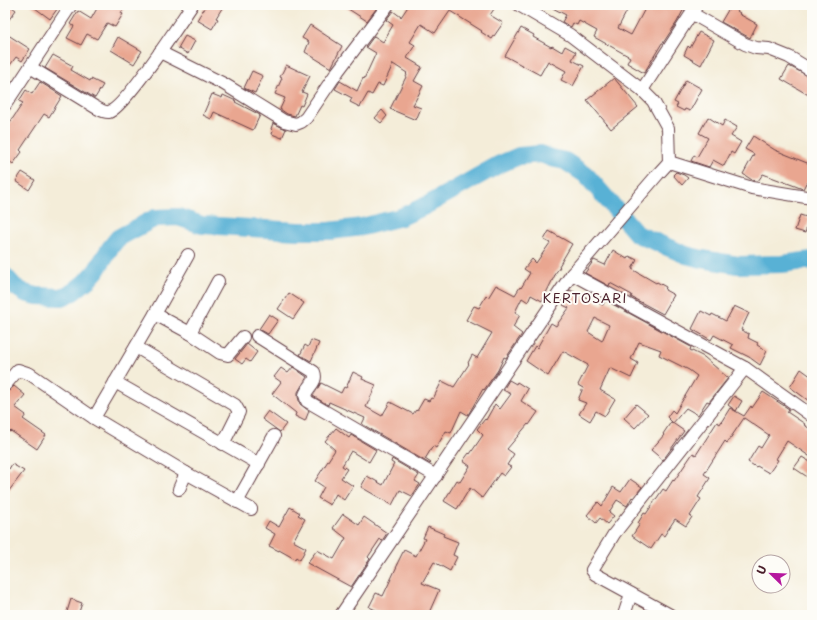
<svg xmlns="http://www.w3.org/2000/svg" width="817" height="620" font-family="'Playpen Sans',sans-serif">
<rect width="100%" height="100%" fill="#fdfcf7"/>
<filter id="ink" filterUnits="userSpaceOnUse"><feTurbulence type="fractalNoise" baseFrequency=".025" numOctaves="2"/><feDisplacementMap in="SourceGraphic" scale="8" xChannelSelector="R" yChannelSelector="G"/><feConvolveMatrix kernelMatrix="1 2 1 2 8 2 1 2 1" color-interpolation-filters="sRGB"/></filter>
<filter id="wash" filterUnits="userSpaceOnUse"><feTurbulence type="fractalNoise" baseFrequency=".012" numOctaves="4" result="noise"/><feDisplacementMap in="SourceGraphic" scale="16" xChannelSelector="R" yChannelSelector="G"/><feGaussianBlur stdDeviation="0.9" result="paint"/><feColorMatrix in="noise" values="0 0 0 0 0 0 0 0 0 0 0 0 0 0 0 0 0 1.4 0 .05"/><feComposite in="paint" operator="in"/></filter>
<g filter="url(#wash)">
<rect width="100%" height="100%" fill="#f4edd9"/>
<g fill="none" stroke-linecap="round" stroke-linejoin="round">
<path stroke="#58b1d5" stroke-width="18" d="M5,276L14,286L25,293L37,296L62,297L73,292L89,279L96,271L110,248L118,238L155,218L178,217L202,225L297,231H330L362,227L401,217L427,205L498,165L519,156L541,154L551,158L565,161L586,175L637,234L686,255L702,259L738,265L782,264L812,260"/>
</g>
<g id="blocks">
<g fill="#e9a690" fill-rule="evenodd">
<path d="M5,5H9L16,10L5,25Z"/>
<path d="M31,5H60L50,19Z"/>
<path d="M99,5H126L121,13L123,14L115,27L107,23L97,39L87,34L81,45L67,38L74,26L70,24L78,11L91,19Z"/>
<path d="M206,5H224L216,18L218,19L212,29L197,20Z"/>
<path d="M342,5H379L367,21Z"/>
<path d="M409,5H488L494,9L490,15L503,23L492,39L481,32L482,31L450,11L435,33L421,24L410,42L415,45L407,58L422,67L414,81L423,86L413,105L421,108L416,120L390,109L407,75L406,74L407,73L393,64L383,86L378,84L372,95L368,93L360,107L350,102L352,98L335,89L340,81L357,91L363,78L364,79L376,53L366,47L374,36L383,42L393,25L386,20L393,11L401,17Z"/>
<path d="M547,5H630L618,28L631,35L647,5H686L677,22L663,43H662L644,73L627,63L630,57L594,37L597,31L579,21L577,25L573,23L571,27L562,22L566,15Z"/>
<path d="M731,5H740L737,11L740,13L739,14L757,24L750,38L721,22Z"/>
<path d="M310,25L342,46L331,68L305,52L309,42L302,38Z"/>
<path d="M521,28L534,35L533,37L551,47L552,46L562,52L565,46L576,52L572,60L584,66L573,86L561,80L566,71L548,61L540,75L505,56Z"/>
<path d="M699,32L714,40L701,65L684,55L688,46L690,48Z"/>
<path d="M5,33L30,49L22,61L16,57L5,72Z"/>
<path d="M185,36L195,41L188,54L178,48Z"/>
<path d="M118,37L142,51L134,64L111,50Z"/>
<path d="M53,55L73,66L71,70L90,81L91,79L103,85L95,98L45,68Z"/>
<path d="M286,65L310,76L302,92L307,94L302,106L300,105L295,116L287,114L280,109L285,98L275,94L282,78L280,77Z"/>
<path d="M789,66L812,78V97L781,79Z"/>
<path d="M252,71L263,76L255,93L244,88Z"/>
<path d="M614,78L638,107L611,129L587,100Z"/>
<path d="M686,80L702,89L690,111L685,109L684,111L676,107L678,104L674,102Z"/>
<path d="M40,82L62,96L49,117L44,114L20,150L22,152L13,164L5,158V130L23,103L19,101L26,90L32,94Z"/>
<path d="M212,94L222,98L223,95L236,101L235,102L260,115L253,130L214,112L211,119L203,115Z"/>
<path d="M382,110L387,116L381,123L375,118Z"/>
<path d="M708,117L722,126L725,120L737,127L731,136L741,142L734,154L731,152L724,166L713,160L709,167L691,161L694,155L697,157L708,138L699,133Z"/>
<path d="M273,123L286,129L282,138L272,134L273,131L271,129Z"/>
<path d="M753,136L775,150L812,165V185L806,183L803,189L763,174L758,181L752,180L743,174L754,154L745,149Z"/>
<path d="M22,172L35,180L29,190L16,181Z"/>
<path d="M676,172L684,175L688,178L682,185L673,175Z"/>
<path d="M800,215L810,218L805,233L795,230Z"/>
<path d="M549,231L572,244L559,266L560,267L554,275H555L542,301L531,295L528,302L522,298L515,312L520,315L513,327L522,334L506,358L504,357L498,370L484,390L483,389L468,415L461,411L451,433L446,431L436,448L433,446L425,459L431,463L430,464L362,424L365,418L329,402L328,405L313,396L321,383L341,393L344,387L346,388L353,372L363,377L362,379L376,385L366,407L382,416L390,402L413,414L416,410L417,411L424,399L429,401L431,398L433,399L442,381L454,387L469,364L468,363L472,355L477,358L492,333L466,320L474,306L479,308L486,296L488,298L496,285L515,295L520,287L521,288L530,273L524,269L532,259L536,263L550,243L544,240Z"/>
<path d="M613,250L627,259L629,256L637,260L632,269L656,283L657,282L666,287L665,290L674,295L663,314L631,297L632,295L610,283L609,286L585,273L594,260L605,265Z"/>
<path d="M570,290L603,305L605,300L691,347L690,350L704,357L728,378L709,402L707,401L698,415L686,408L673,423L667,417L672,410L675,413L697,376L689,370L659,355L661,350L639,342L631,359L638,363L631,378L610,368L600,390L615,399L605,416L596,411L590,421L579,414L586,403L578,400L583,388L578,385L588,365L563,351L548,376L526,361L535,346L537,348L551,323L556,326L569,308L563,305ZM595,318L609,325L602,341L588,332Z"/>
<path d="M289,293L304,303L293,319L278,309Z"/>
<path d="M734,306L749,313L741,330L749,334L748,338L758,343L757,345L767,351L760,365L749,357L731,348L733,345L714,335L711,340L692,329L701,311L711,316L712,314L726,321Z"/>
<path d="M269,314L278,320L268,334L259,329Z"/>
<path d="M311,340L319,343L311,361L300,355L305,345L308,347Z"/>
<path d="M247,344L257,352L250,362L246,359L242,364L235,359Z"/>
<path d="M293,367L307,377L298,392V397L300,404L309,411L305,421L295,416L296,413L272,394L281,382L274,377L281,368L288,373Z"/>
<path d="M801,369L812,377V397L809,401L790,387Z"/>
<path d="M509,380L516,384L517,382L528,389L521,401L538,412L529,425L528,424L507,449L514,454L507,465L511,467L504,476L500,473L482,498L470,488L457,509L444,501L457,480L460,482L470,466L463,461L469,453L470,454L483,435L477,429L485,419L486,420L495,404L500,409L511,394L503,390Z"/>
<path d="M14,386L25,395L15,407L26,415L23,419L46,435L37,449L11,431L10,432L5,429V392L10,390Z"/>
<path d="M763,392L789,409L787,412L805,424L804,425L812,430V458L787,441L776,459L778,460L769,473L757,466L756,467L748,462L758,446L761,448L769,435L744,418L727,443L725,441L704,474L710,478L698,497L701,499L690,516L692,517L686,526L675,519L664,536L661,534L651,549L632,536L640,524L638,523L644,513L646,514L663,489L666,491L673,480L674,481L693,453L696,455L717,422L720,424L730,408L744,416L751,406L752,408Z"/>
<path d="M734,396L742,401L736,411L728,405Z"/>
<path d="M636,404L648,414L635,428L624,418Z"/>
<path d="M268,411L286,424L280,432L262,419Z"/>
<path d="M671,422L684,431L663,460L651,450L664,435L663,434Z"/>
<path d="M336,428L349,438L351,435L376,450L369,462L351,451L342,466L347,469L341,478L353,486L344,500L336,494L330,505L318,498L324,487L315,481L335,450L325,441Z"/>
<path d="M802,457L812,463V480L794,468Z"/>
<path d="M392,459L419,475L415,481L420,484L412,496L400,490L392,505L361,487L367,476L383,485L394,464L391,462Z"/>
<path d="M12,464L24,471L5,496V466L9,469Z"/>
<path d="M630,479L642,487L633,498L632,497L627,506L617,500L609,512L614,516L607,524L600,518L596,523L587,515L598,502L602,506L613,487L621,492Z"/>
<path d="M290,507L300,513L298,515L305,519L293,541L306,548L300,560L296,557L295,559L279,550V551L269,546L275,534L265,528L269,521L279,527Z"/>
<path d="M343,514L359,525L364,517L387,533L382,541L380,539L368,557L370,559L351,587L307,563L317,550L334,559L346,538L333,528Z"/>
<path d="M428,527L444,534L443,536L458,542L453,555L457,557L450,571L434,562L422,583L439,590L428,615H387L369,607L376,593L383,596L398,564H397L404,550L416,556L425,539L423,538Z"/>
<path d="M71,599L82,603L78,615H66Z"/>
</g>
</g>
</g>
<g filter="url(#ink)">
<use href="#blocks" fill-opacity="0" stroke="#643e45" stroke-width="1"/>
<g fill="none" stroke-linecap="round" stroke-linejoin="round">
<defs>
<g id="street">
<path d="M519,5L570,35L642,90L653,101L668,128L669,162"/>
<path d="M691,13L745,44L756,48L769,49L789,57L812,71"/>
<path d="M160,52L224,84L284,121L296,124L301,122L306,118L338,71L388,5"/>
<path d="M30,67L95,107C99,109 105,113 109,112C125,107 180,23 192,5"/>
<path d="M642,90L697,5"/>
<path d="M5,105L71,5"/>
<path d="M188,255L155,314L94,418L186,473L251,509"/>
<path d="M572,274L745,368L812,416"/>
<path d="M155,314L190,333L218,281"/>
<path d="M190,333L220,353L228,355L243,337"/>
<path d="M257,336L314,372C318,382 308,386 305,395L307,401L436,476"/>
<path d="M136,347L235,405L239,412L223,444"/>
<path d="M115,382L259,464"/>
<path d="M5,385L18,370L30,374L94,418"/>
<path d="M179,489L186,473"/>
<path d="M237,502L274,436"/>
<path d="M341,615L572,274L658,174L669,162L752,188L812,198"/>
<path d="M624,615L631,594"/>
<path d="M670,615L595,574L592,570L614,534L745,368"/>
</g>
</defs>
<use href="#street" stroke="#643e45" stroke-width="14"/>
<use href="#street" stroke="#fff" stroke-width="12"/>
</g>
</g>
<g text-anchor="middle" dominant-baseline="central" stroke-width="4" stroke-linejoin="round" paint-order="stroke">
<g font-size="13" letter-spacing="1" fill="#4a1f2b" stroke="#fdfcf7">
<text x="585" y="297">KERTOSARI</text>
</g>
</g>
<rect width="817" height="620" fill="none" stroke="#fdfcf7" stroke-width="20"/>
<g transform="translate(771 574) rotate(293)"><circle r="19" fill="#fdfcf7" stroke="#b5a4a5"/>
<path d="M0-3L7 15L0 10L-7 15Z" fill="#b5179e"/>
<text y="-6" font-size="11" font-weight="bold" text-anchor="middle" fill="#4a1f2b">U</text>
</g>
</svg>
